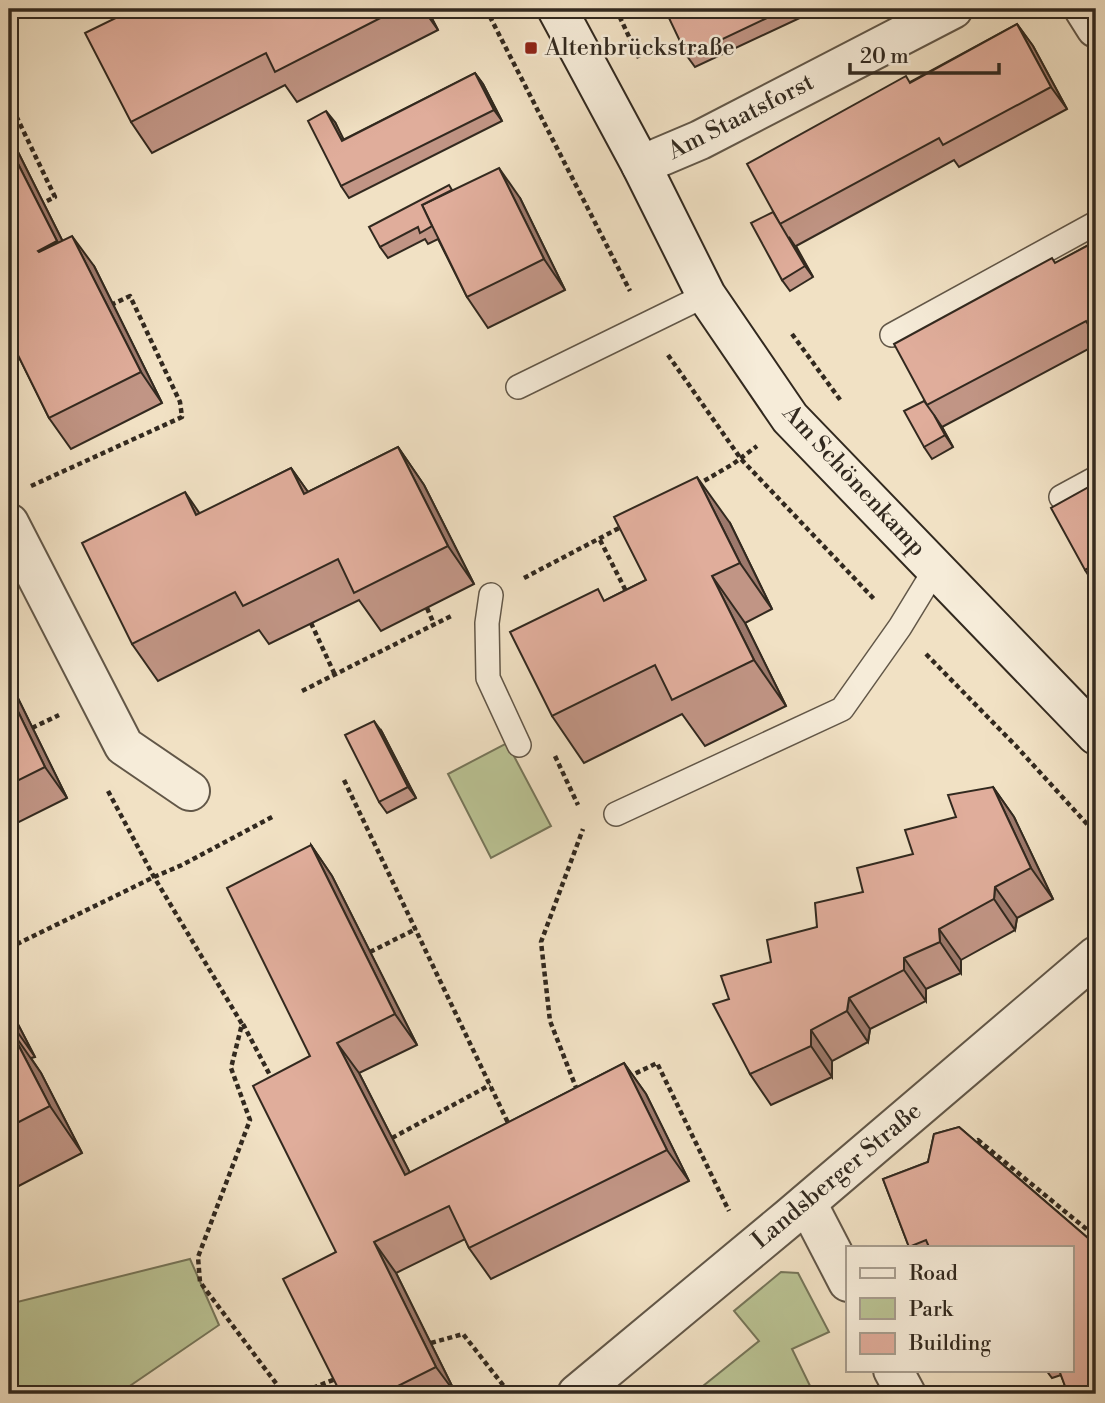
<svg xmlns="http://www.w3.org/2000/svg" width="1105" height="1403" font-family="'Libre Bodoni',serif">
<rect width="100%" height="100%" fill="#f1e1c4"/>
<filter id="stains"><feTurbulence type="fractalNoise" baseFrequency=".00286" numOctaves="4"/><feColorMatrix values="0 0 0 0 .2 0 0 0 0 .09 0 0 0 0 .02 0 0 0 .5 -.17"/></filter>
<radialGradient id="worn" r=".72"><stop offset=".6" stop-color="#630" stop-opacity="0"/><stop offset="1" stop-color="#630" stop-opacity=".3"/></radialGradient>
<g fill="#bac394" stroke="#76765a" stroke-width="2">
<path d="M507,743L551,826L491,858L448,774Z"/>
<path d="M190,1259L219,1325L118,1394H9V1304Z"/>
<path d="M781,1272L798,1273L829,1332L792,1349L814,1394H693L759,1341L734,1311Z"/>
</g>
<g fill="none" stroke-linecap="round" stroke-linejoin="round">
<defs>
<g id="service">
<path d="M892,335L1096,223"/>
<path d="M518,387L706,295"/>
<path d="M1061,497L1096,478"/>
<path d="M491,595L487,623L488,678L519,745"/>
<path d="M616,814L842,709L900,627L936,568"/>
</g>
<g id="minor">
<path d="M1084,9L1096,28"/>
<path d="M641,165L700,140L953,9"/>
<path d="M9,523L124,746L190,791"/>
<path d="M807,1203L848,1282"/>
<path d="M893,1370L906,1394"/>
<path d="M577,1394L790,1217L1096,956"/>
</g>
<path id="secondary" d="M557,9L641,165L706,295L790,418L1096,735"/>
</defs>
<use href="#service" stroke="#625748" stroke-width="26"/>
<use href="#minor" stroke="#625748" stroke-width="42"/>
<use href="#secondary" stroke="#32291f" stroke-width="42"/>
<g stroke="#32291f" stroke-width="4.5" stroke-dasharray="5 3.5" stroke-linecap="butt">
<path d="M486,9L630,291"/>
<path d="M616,9L639,58"/>
<path d="M9,101L55,197L43,203"/>
<path d="M792,334L841,401"/>
<path d="M668,355L741,459L874,599"/>
<path d="M697,485L733,464L757,446"/>
<path d="M31,486L182,417L180,402L130,296L113,304"/>
<path d="M600,540L628,595"/>
<path d="M524,578L625,525"/>
<path d="M427,608L434,624"/>
<path d="M311,623L335,675"/>
<path d="M926,654L1016,746L1096,834"/>
<path d="M302,691L451,616"/>
<path d="M32,728L59,715"/>
<path d="M555,756L578,805"/>
<path d="M344,780L510,1127"/>
<path d="M108,791L154,877L242,1024L231,1068L250,1120L198,1257L200,1282L284,1394"/>
<path d="M9,948L154,877L182,865L274,816"/>
<path d="M370,952L416,929"/>
<path d="M243,1024L273,1081"/>
<path d="M628,1077L657,1063L729,1211"/>
<path d="M577,1090L550,1021L541,942L583,829"/>
<path d="M392,1138L490,1085"/>
<path d="M970,1144L978,1140L1096,1237"/>
<path d="M431,1343L463,1334L510,1394"/>
<path d="M297,1394L338,1378"/>
</g>
<use href="#service" stroke="#f6ecd9" stroke-width="23"/>
<use href="#minor" stroke="#f6ecd9" stroke-width="38"/>
<use href="#secondary" stroke="#f6ecd9" stroke-width="38"/>
</g>
<g fill="#c19585" stroke="#32291f" stroke-width="2">
<path d="M134,9H427L438,30L297,102L285,85L152,153L131,122Z"/>
<path d="M667,9H819L695,67L687,56Z"/>
<path d="M1017,24L1033,46L1067,109L959,167L954,160L796,246L813,277L790,291L782,280L773,212L910,82Z"/>
<path d="M475,73L483,84L502,121L349,198L341,186L335,122L343,140Z"/>
<path d="M9,134L62,240L94,266L162,403L71,449L49,418L9,337Z"/>
<path d="M452,190L520,198L565,290L488,328L467,297L438,239L428,244L425,239L388,258L380,247Z"/>
<path d="M1096,241V345L942,427L953,447L932,459L924,447V401L1056,263Z"/>
<path d="M398,447L424,485L474,584L381,631L359,600L269,644L259,630L158,681L132,644L200,514L291,468L308,492Z"/>
<path d="M1096,483V587L1085,570Z"/>
<path d="M730,523L772,609L745,623L786,706L705,746L682,714L584,763L552,716L606,600L646,580Z"/>
<path d="M9,680L67,798L9,827Z"/>
<path d="M382,732L416,798L387,813L379,802Z"/>
<path d="M993,787L1014,817L1053,899L1017,918L1015,930L961,960V973L926,989V1001L870,1029L868,1042L832,1061V1077L771,1105L750,1074L729,999L771,962L913,854Z"/>
<path d="M311,845L332,876L417,1045L359,1073L410,1173L624,1063L646,1094L689,1181L491,1279L469,1248L465,1239L396,1273L456,1394H341L336,1252L310,1056Z"/>
<path d="M9,1007L35,1057L31,1058L41,1073L82,1153L9,1191Z"/>
<path d="M959,1127L1096,1245V1394H1068L1061,1375L1052,1378L1046,1370H1072V1247H909L883,1179L928,1162L934,1134Z"/>
</g>
<g fill="#9d796c" stroke="#32291f" stroke-width="2">
<path d="M423,9H427L438,30Z"/>
<path d="M1017,24L1033,46L1067,109L1051,87Z"/>
<path d="M475,73L483,84L502,121L494,110Z"/>
<path d="M326,111L335,122L350,152L342,141Z"/>
<path d="M9,134L78,272L57,241L9,146Z"/>
<path d="M499,168L520,198L565,290L544,259Z"/>
<path d="M72,236L94,266L162,403L141,372Z"/>
<path d="M789,237L795,246L813,277L805,266Z"/>
<path d="M934,415L942,427L953,447L945,435Z"/>
<path d="M398,447L424,485L474,584L448,546Z"/>
<path d="M291,468L318,506L304,494Z"/>
<path d="M697,477L730,523L772,609L740,563Z"/>
<path d="M185,492L211,530L196,515Z"/>
<path d="M712,576L745,623L786,706L754,660Z"/>
<path d="M9,680L67,798L45,767L9,693Z"/>
<path d="M374,721L382,732L416,798L408,787Z"/>
<path d="M993,787L1014,817L1053,899L1031,868Z"/>
<path d="M311,845L332,876L417,1045L395,1014Z"/>
<path d="M995,887L1017,918L1015,930L994,899Z"/>
<path d="M939,929L961,960V973L940,942Z"/>
<path d="M904,958L926,989V1001L904,970Z"/>
<path d="M849,998L870,1029L868,1042L847,1011Z"/>
<path d="M9,1007L35,1057L9,1020Z"/>
<path d="M9,1027L41,1073L82,1153L50,1106Z"/>
<path d="M811,1030L832,1061V1077L811,1046Z"/>
<path d="M337,1043L359,1073L427,1206L405,1175Z"/>
<path d="M624,1063L646,1094L689,1181L667,1150Z"/>
<path d="M374,1242L396,1273L456,1394L436,1367Z"/>
</g>
<g fill="#e0ad9b" stroke="#32291f" stroke-width="2">
<path d="M134,9H398L275,72L266,53L131,122L85,33Z"/>
<path d="M667,9H786L687,56L668,16L670,15Z"/>
<path d="M1017,24L1051,87L943,145L939,138L780,224L747,164L906,76L910,83Z"/>
<path d="M475,73L494,110L341,186L308,121L326,111L342,141Z"/>
<path d="M9,146L57,241L38,251L39,252L72,236L141,372L49,418L9,337Z"/>
<path d="M499,168L544,259L467,297L422,205Z"/>
<path d="M449,185L452,190L422,205L432,226L420,233L418,227L380,247L369,227Z"/>
<path d="M773,212L805,266L782,280L751,223Z"/>
<path d="M1096,241V323L1089,326L1086,321L927,405L894,344L1052,258L1055,263Z"/>
<path d="M924,401L934,415L945,435L924,447L904,411Z"/>
<path d="M398,447L448,546L354,593L338,559L243,606L235,592L132,644L82,543L185,492L196,515L291,468L304,494Z"/>
<path d="M697,477L740,563L712,576L754,660L672,700L655,665L552,716L510,632L598,589L604,601L646,580L614,517Z"/>
<path d="M1096,483V564L1085,570L1051,508Z"/>
<path d="M9,693L45,767L9,785Z"/>
<path d="M374,721L408,787L379,802L345,735Z"/>
<path d="M993,787L1031,868L995,887L994,899L939,929L940,942L904,958V970L849,998L847,1011L811,1030V1046L750,1074L713,1004L729,999L721,976L771,962L767,940L817,927L815,903L863,892L857,868L913,854L905,830L956,817L948,795Z"/>
<path d="M311,845L395,1014L337,1043L405,1175L624,1063L667,1150L469,1248L449,1206L374,1242L436,1367L382,1394H341L283,1279L336,1252L253,1086L310,1056L227,888Z"/>
<path d="M9,1027L50,1106L9,1127Z"/>
<path d="M959,1127L1096,1245V1394H1068L1059,1370H1072V1247H929L926,1240L909,1247L883,1179L928,1162L934,1134Z"/>
</g>
<rect fill="#8f2418" stroke="#f6ecd9" stroke-width="2.5" x="524" y="41" width="14" height="14" rx="3.5"/>
<g text-anchor="middle" dominant-baseline="central" stroke-width="5" stroke-linejoin="round" paint-order="stroke">
<g font-size="24" fill="#32291f" stroke="#f6ecd9" text-anchor="start">
<text x="545" y="48">Altenbrückstraße</text>
</g>
<g font-size="24" fill="#32291f" stroke="#f6ecd9">
<text transform="translate(741 117) rotate(-27)">Am Staatsforst</text>
<text transform="translate(854 481) rotate(47)">Am Schönenkamp</text>
<text transform="translate(837 1176) rotate(-40)">Landsberger Straße</text>
</g>
</g>
<rect width="1105" height="1403" fill="none" stroke="#f1e1c4" stroke-width="35"/>
<rect x="10" y="10" width="1084" height="1382" fill="none" stroke="#32291f" stroke-width="3.5"/>
<rect x="18" y="18" width="1070" height="1368" fill="none" stroke="#32291f" stroke-width="2"/>
<rect x="846" y="1246" width="228" height="126" fill="#f6ecd9" stroke="#a89e8f" stroke-width="2"/>
<rect x="860" y="1268" width="35" height="10" fill="#f6ecd9" stroke="#a89e8f" stroke-width="2"/>
<text x="909" y="1280" font-size="21" fill="#32291f">Road</text>
<rect x="860" y="1298" width="35" height="21" fill="#bac394" stroke="#a89e8f" stroke-width="2"/>
<text x="909" y="1316" font-size="21" fill="#32291f">Park</text>
<rect x="860" y="1333" width="35" height="21" fill="#e0ad9b" stroke="#a89e8f" stroke-width="2"/>
<text x="909" y="1350" font-size="21" fill="#32291f">Building</text>
<path d="M850 63v10h149v-10" fill="none" stroke="#32291f" stroke-width="3.5"/>
<text x="860" y="63" font-size="21" fill="#32291f" stroke="#f6ecd9" stroke-width="5" paint-order="stroke">20 m</text>
<rect width="100%" height="100%" filter="url(#stains)"/>
<rect width="100%" height="100%" fill="url(#worn)"/>
</svg>
